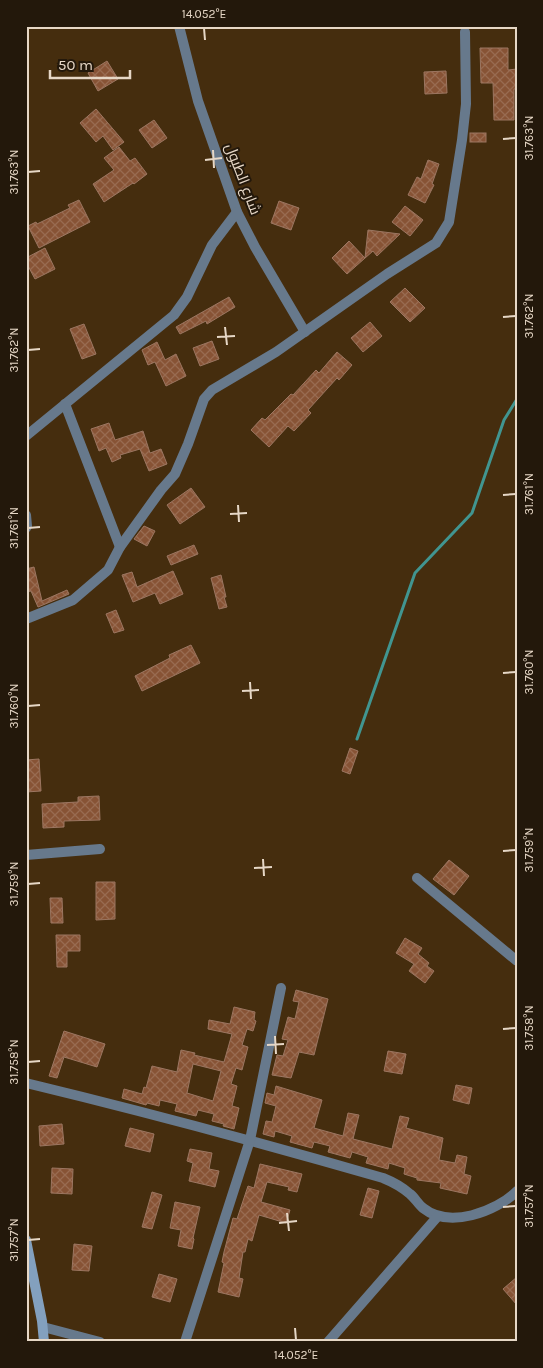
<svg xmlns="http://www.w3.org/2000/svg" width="543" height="1368" font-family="Karla,Cairo,sans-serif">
<defs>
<pattern id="building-cross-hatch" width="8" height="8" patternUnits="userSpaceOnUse" patternTransform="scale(1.25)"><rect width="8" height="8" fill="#875335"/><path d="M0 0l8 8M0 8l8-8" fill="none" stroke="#986b51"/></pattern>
</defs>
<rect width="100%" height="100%" fill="#452d0e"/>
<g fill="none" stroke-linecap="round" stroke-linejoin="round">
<path stroke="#419590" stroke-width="3" d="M357,739L415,573L472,513L504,420L517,399"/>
</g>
<g fill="url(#building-cross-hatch)" stroke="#9c7661" fill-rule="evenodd">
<path d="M480,48H508V70L517,69V89H514V120H494L493,83H481Z"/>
<path d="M107,61L118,79L98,91L88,73Z"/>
<path d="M446,71L447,93L425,94L424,72Z"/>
<path d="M96,109L124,142L113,150L103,136L96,142L80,123Z"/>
<path d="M154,120L167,138L152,148L139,130Z"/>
<rect x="470" y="133" width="16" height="9"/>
<path d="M119,147L130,161L135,158L147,174L134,184L133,183L104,202L93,184L114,170L104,158Z"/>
<path d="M428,160L439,164L432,184L434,185L425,203L408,195L417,177L421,179Z"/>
<path d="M79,200L90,222L39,248L28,226L36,222L37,224L70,208L68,205Z"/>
<path d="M279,201L299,208L291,230L271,223Z"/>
<path d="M405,206L423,220L410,236L392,222Z"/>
<path d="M368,230L400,234L377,256L373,251L347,274L332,258L349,241L365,258Z"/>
<path d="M45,248L55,269L35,279L26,262V258Z"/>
<path d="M405,288L425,308L410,322L390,302Z"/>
<path d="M229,297L235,307L207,324L206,321L180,334L176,327Z"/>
<path d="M370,322L382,336L363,352L351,338Z"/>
<path d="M84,324L96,354L82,359L70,329Z"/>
<path d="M212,341L219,359L200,366L193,348Z"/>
<path d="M157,342L165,360L176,354L186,376L166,386L155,362L148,365L142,350Z"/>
<path d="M337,352L352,365L339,380L337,378L308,410L311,413L294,431L288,426L269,447L251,430L262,418L265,420L291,394L293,395L316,370L319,373Z"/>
<path d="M109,423L115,440L143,431L150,453L161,449L167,464L149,471L140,449L120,455L121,458L112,462L106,448L99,451L91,429Z"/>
<path d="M191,488L205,507L180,524L167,505Z"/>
<path d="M144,526L155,531L147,546L134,539Z"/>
<path d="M194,545L198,554L171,565L167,556Z"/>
<path d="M34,567L42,601L67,590L69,594L38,607L31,591L26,592V569Z"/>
<path d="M173,571L183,594L160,604L155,593L133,602L122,575L132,572L137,587Z"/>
<path d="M221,575L226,597H224L227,607L219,609L211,578Z"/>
<path d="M116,610L124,630L114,633L106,614Z"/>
<path d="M191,645L200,663L142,691L135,676L170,658L169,655Z"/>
<path d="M350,748L358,751L350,774L342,771Z"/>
<path d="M39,759L41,791L26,792V760Z"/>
<path d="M99,796L100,820L64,821V827L43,828L42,804L78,802V797Z"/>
<path d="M449,860L469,876L454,895L433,879Z"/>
<path d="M96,882H115V919L96,920Z"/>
<path d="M50,898H62L63,923H51Z"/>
<path d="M56,935H80V951H67V967H57Z"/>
<path d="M405,938L422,948L418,954L429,963L427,966L434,971L425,983L409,971L414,964L396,953Z"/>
<path d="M296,990L328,999L314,1055L299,1052L291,1078L272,1075L277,1055L283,1056L288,1040L282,1039L288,1017L295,1019L299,1002L293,1001Z"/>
<path d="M234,1007L255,1012L254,1020L256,1021L253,1031L247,1029L242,1045L248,1047L242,1070L236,1068L231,1084L237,1086L232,1106L239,1108L234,1129L223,1126L224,1124L212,1121L214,1114L198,1110L196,1116L175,1111L177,1104L160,1100L159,1106L147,1103L146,1105L122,1098L124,1089L142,1094L144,1087L146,1088L152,1066L177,1072L181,1050L195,1053L194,1055L224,1062L232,1034L208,1029L209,1020L230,1024ZM193,1064L221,1071L213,1101L187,1093Z"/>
<path d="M64,1031L105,1044L97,1067L64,1057L57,1078L49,1076Z"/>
<path d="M388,1051L406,1054L402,1074L384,1071Z"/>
<path d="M456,1085L472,1088L469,1104L453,1100Z"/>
<path d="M276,1086L322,1100L314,1128L343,1136L348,1113L359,1115L353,1139L392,1149L400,1116L409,1118L406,1128L443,1138L439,1160L455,1163L457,1155L467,1157L464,1174L471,1176L467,1194L440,1188L441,1183L417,1180V1178L404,1174L405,1168L389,1163L388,1169L366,1163L368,1157L352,1152L350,1158L328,1152L330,1146L314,1142L312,1148L290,1142L292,1136L275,1131L274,1137L263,1134L266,1121L272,1122L276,1106L265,1103L267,1093L274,1095Z"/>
<path d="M62,1124L64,1144L40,1146L39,1126Z"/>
<path d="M130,1128L154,1134L150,1152L125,1146Z"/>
<path d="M190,1149L212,1153L209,1169L219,1171L215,1187L189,1181L193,1163L187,1161Z"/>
<path d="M260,1164L302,1174L297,1192L288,1190L289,1187L267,1182L261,1202L290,1210L286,1223L259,1215L252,1241L248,1239L245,1252H243L239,1278L243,1279L239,1297L218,1292L224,1263L222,1262L224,1252L233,1218L237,1219L248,1186L254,1188Z"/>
<path d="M52,1168L73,1169L72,1194L51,1193Z"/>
<path d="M368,1188L379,1191L372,1218L360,1215Z"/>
<path d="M152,1192L162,1195L152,1229L142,1227Z"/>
<path d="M175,1202L200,1207L193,1238L194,1239L192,1249L178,1246L181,1230L170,1228Z"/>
<path d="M74,1244L92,1246L89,1271L72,1270Z"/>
<path d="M159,1274L177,1279L170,1302L152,1297Z"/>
<path d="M517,1277V1305L503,1289Z"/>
</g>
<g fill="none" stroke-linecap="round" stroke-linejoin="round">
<g stroke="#67798c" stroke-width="10">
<path d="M179,26L198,101L237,212L255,247L305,332"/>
<path d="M65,404L120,547"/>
<path d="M26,436L174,315L187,297L212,245L237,212"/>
<path d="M26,515L27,526L26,528"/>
<path d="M26,619L73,600L108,570L120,547L161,490L175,474L188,444L204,399L212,390L276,352L387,274L436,243L449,222L462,140L466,104L465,32"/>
<path d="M26,855L100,849"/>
<path d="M417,878L517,961"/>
<path d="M26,1083C146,1112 265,1144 383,1178C393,1182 402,1187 410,1194C415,1198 418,1204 423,1208C449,1229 496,1212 517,1191"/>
<path d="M43,1327L100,1342"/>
<path d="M185,1342L250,1140L281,988"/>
<path d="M328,1342L438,1216"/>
</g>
<path stroke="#83a0be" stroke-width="10" d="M26,1240L42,1321L44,1342"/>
</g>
<path fill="none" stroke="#e6d7c6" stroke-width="2" d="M204,28L205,40M503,139L516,138M213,150L214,168M205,160L222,158M28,172L40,171M503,317L516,316M225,327L227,345M217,337L235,336M28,350L40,349M503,495L516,494M238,505L239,522M230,514L247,513M28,528L40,527M503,673L516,672M250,682L251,699M242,691L259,690M28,706L40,705M503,851L516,850M263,859L264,876M254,868L272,867M28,884L40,883M503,1029L516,1028M275,1036L276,1054M267,1045L284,1044M28,1062L40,1061M503,1207L516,1206M287,1213L289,1231M279,1223L297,1221M28,1240L40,1239M295,1328L296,1340"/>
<g text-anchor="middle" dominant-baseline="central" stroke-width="4" stroke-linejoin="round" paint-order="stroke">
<g font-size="15" fill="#e6d7c6" stroke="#23180b">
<text transform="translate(243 179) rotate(69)">شارع الطبول</text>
</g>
</g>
<rect width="543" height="1368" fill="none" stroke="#23180b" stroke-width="55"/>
<path d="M50 70v8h80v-8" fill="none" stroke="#e6d7c6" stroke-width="2.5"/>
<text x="58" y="70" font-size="15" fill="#e6d7c6" stroke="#23180b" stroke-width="4" paint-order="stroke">50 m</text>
<rect x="28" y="28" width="488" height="1312" fill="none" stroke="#e6d7c6" stroke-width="2"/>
<g font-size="12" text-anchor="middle" fill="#e6d7c6">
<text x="204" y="18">14.052°E</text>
<text transform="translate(529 138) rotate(-90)" y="4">31.763°N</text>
<text transform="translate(14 172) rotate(-90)" y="4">31.763°N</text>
<text transform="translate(529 316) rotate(-90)" y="4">31.762°N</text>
<text transform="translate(14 350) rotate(-90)" y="4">31.762°N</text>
<text transform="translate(529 494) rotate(-90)" y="4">31.761°N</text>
<text transform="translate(14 528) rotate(-90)" y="4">31.761°N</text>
<text transform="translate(529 672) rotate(-90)" y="4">31.760°N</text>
<text transform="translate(14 706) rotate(-90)" y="4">31.760°N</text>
<text transform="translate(529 850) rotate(-90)" y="4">31.759°N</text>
<text transform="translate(14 884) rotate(-90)" y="4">31.759°N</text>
<text transform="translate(529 1028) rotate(-90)" y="4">31.758°N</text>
<text transform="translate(14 1062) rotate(-90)" y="4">31.758°N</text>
<text transform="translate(529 1206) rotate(-90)" y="4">31.757°N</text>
<text transform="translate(14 1240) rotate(-90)" y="4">31.757°N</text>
<text x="296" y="1359">14.052°E</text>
</g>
</svg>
